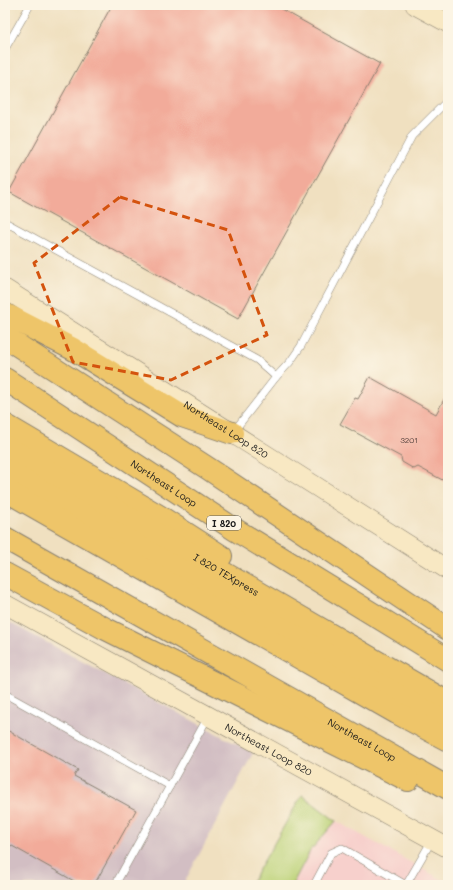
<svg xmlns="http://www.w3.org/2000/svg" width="453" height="890" font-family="Mali,sans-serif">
<rect width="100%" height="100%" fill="#fcf5e5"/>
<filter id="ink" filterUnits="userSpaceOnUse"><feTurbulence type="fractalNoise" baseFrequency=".025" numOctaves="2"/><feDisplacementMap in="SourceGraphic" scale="8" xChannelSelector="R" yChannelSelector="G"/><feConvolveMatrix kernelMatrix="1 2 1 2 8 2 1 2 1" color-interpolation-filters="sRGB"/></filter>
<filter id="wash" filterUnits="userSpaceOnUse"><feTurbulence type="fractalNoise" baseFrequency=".012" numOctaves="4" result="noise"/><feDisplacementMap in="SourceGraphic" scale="16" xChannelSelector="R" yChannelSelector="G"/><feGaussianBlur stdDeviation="0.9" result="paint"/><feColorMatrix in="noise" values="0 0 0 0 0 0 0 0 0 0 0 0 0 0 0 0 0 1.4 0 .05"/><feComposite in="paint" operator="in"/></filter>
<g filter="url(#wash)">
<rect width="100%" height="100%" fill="#f0e0c0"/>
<path fill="#f7d0cc" d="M336,821L448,883V885H292L310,851Z"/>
<path fill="#d2bec3" d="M5,620L253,753L183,885H5Z"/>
<path fill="#bad175" stroke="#6b7648" d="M302,795L336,821L310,851L292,885H250Z"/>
<g id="blocks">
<g fill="#f2ab9a">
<path d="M112,5H274L380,64L238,319L9,192Z"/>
<path d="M370,377L436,414L448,392V483L418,467L414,469L402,462L401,457L340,424L355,398L358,399Z"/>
<path d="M5,729L78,770L74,776L136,810L94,885H81L5,842Z"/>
</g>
</g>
</g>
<g filter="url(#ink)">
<use href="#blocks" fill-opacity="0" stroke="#867e6e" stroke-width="1"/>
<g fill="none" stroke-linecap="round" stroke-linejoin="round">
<defs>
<g id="lane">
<path d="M5,49L30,5"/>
<path d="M5,222L257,360L276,377L234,431"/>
<path d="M276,377L290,362L301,346L412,136L448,100"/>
<path d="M5,694L170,786"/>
<path d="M115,885L208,717"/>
<path d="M314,885L331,853L342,848L406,885"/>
<path d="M406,885L432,840"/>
</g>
<g id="secondary">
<path d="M415,5L448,23"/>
<path id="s1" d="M5,289L448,570"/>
<path id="s2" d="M5,604L448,848"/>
</g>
<g id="highway">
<path d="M5,314L73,349L182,416L232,433"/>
<path d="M5,337L209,469L448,629"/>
<path id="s3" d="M5,379L234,529L448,660"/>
<path d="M5,425L159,516L221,556"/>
<path id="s4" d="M5,446L448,703"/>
<path d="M5,470L448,724"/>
<path d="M5,490L397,713L448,740"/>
<path id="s5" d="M5,538L448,788"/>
<path d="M5,574L106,629L408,780"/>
</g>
</defs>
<use href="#lane" stroke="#867e6e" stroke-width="8"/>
<use href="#secondary" stroke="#867e6e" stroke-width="20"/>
<use href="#highway" stroke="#867e6e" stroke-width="24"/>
<use href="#lane" stroke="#fff" stroke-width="7"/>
<use href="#secondary" stroke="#f8e8c3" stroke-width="19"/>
<use href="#highway" stroke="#eec569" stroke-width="22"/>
</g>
</g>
<path fill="none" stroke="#d4530e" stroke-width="3" stroke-dasharray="8 5" stroke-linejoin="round" d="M120,197L228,230L267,335L171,380L73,362L34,263Z"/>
<g text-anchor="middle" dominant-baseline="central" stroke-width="3" stroke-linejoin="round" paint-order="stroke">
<g font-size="8" fill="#52403c">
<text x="409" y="440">3201</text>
</g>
<rect fill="#fcf5e5" stroke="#5f5d58" stroke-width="1" x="207" y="516" width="34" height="14" rx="3"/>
<g font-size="9" font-weight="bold" fill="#1c1c1c">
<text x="224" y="523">I 820</text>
</g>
<g font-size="10" fill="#1c1c1c" stroke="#fcf5e5">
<text stroke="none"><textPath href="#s1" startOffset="262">Northeast Loop 820</textPath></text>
<text stroke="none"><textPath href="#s3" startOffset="190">Northeast Loop</textPath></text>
<text stroke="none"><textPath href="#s4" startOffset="256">I 820 TEXpress</textPath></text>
<text stroke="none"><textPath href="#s5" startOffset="410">Northeast Loop</textPath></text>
<text stroke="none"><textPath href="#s2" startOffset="301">Northeast Loop 820</textPath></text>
</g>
</g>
<rect width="453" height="890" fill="none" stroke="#fcf5e5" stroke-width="20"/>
</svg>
